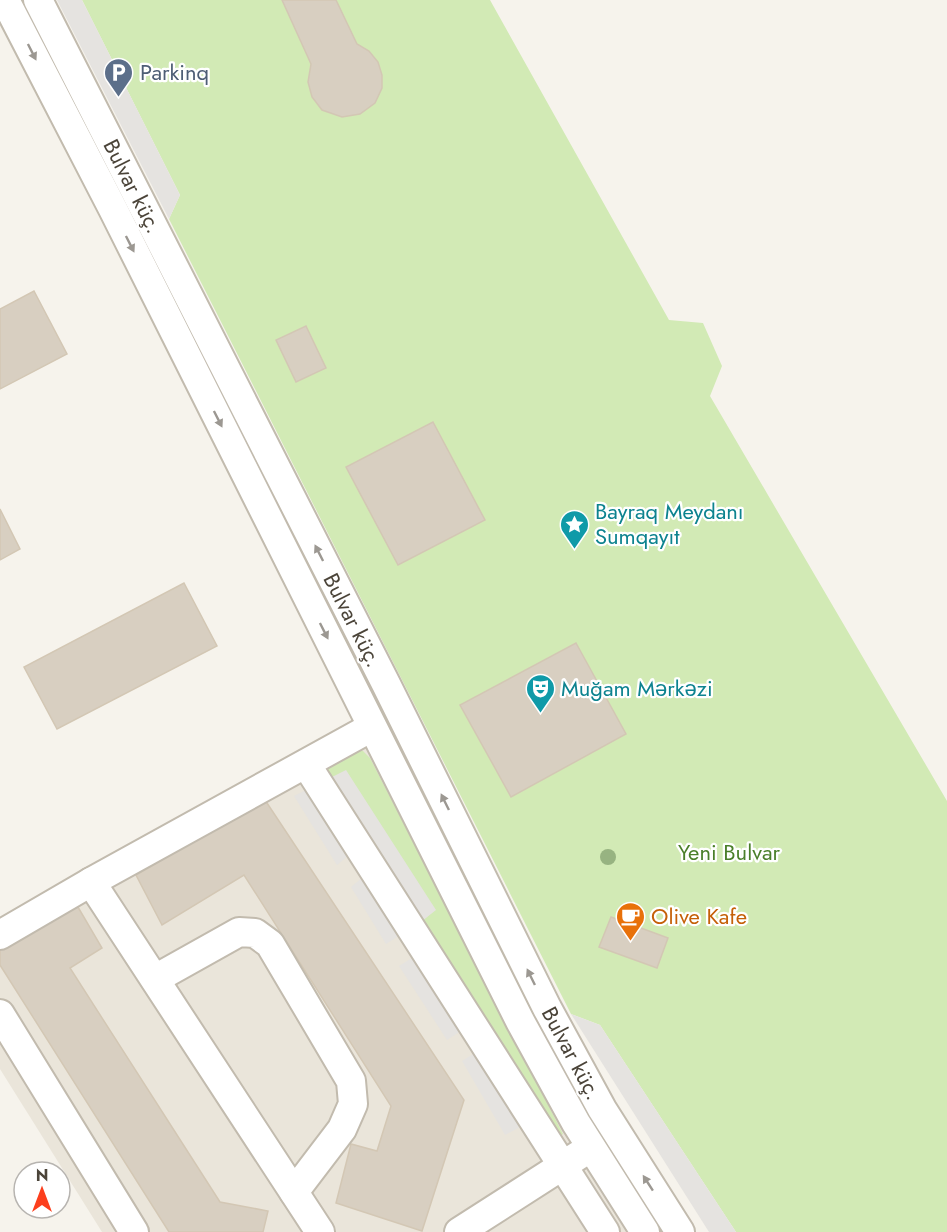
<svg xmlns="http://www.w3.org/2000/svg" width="947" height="1232" font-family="Jost,sans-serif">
<rect width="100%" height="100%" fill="#f6f3ec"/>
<path fill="#eae5da" d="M360,726L631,1232H102L0,1069V921Z"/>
<g fill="#d2eab5">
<path d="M82,0H490L669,320L703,323L722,366L710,396L947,801V1232H736L600,1025L571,1014L169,219L180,195Z"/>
<path d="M351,747L363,751L370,758L563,1134L557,1138L422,921L435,910L346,771L329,780L326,769Z"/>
</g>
<g fill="#e5e3e0">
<path d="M57,0H82L180,195L169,219Z"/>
<path d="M346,770L436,910L422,921L386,944L351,887L362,878L349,855L337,865L294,796Z"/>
<path d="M425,950L472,1024L447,1040L399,966Z"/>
<path d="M571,1014L600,1025L736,1232H709Z"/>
<path d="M486,1046L533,1120L505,1135L462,1061Z"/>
</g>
<g fill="#d8cfc1" stroke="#d3c7b4" stroke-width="1.5">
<path d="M282,0H336L357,44L369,51L378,62L382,75V88L375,103L360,114L342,117L322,110L312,97L308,82L311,64Z"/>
<path d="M34,291L67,354L0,389V309Z"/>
<path d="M306,326L326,368L296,382L276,340Z"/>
<path d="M433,422L485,520L398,565L346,467Z"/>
<path d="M0,509L20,549L0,560Z"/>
<path d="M184,583L217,646L57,729L24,667Z"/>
<path d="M576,643L626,734L511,797L460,705Z"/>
<path d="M265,800L464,1100L422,1231L336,1203L351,1144L377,1151L391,1106L244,875L162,925L136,875Z"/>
<path d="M75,902L102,948L70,968L220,1202L268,1211L263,1232H169L0,965V946Z"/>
<path d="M611,917L668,938L657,968L599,947Z"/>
</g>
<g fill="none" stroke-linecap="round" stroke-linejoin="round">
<defs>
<g id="minor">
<path d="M5,0L113,209L520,1021L576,1123L645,1232"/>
<path d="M38,0L386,684L547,1008L602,1109L680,1232"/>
<path d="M306,764L605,1232"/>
<path d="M91,882L320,1232"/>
<path d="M0,935L91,882L372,727"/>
<path d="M155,979L239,932L255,933L270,944L351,1081L353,1104L342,1129L294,1192"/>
<path d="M0,1014L134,1232"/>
<path d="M459,1232L579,1155"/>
</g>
</defs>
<use href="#minor" stroke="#c2bbae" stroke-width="32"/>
<use href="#minor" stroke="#fff" stroke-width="28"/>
</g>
<circle fill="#97b381" cx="608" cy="857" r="8"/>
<defs><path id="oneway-solid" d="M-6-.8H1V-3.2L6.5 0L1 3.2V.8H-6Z" transform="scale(1.5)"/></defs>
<g fill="#9c9892">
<use href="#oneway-solid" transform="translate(32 52) rotate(63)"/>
<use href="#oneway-solid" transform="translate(130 244) rotate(63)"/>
<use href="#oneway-solid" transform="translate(218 419) rotate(63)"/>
<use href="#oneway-solid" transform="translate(319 553) rotate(-117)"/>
<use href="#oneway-solid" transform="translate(324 631) rotate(63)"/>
<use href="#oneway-solid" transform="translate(445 802) rotate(-116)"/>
<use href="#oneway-solid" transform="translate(531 977) rotate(-116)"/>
<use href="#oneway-solid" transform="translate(648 1183) rotate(-123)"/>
</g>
<defs>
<symbol id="parking-pin" viewBox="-11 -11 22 30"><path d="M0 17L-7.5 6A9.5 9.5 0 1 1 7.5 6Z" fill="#5c6f8a" stroke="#fff"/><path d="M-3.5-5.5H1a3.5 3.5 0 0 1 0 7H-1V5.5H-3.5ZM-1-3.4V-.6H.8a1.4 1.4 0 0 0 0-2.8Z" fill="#fff"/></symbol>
<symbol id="sight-pin" viewBox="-11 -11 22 30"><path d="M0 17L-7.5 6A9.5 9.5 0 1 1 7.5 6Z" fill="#0f9aa8" stroke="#fff"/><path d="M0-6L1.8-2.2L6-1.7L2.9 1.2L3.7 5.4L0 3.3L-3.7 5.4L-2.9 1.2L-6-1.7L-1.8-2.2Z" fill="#fff"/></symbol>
<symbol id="theatre-pin" viewBox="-11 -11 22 30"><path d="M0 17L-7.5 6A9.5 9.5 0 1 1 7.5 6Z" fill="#0f9aa8" stroke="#fff"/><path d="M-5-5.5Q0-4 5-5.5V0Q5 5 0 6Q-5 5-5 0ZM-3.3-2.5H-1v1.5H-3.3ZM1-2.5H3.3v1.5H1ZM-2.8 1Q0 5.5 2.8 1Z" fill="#fff"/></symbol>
<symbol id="cafe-pin" viewBox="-11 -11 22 30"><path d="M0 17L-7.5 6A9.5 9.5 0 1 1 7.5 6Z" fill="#e8710a" stroke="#fff"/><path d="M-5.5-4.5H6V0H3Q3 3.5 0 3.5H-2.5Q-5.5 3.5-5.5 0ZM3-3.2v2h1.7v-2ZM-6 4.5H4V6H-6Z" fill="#fff"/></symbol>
</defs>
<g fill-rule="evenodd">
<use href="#parking-pin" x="102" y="56" width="33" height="45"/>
<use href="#sight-pin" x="558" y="508" width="33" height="45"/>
<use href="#theatre-pin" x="524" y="672" width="33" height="45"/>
<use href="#cafe-pin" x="614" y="900" width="33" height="45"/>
</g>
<g text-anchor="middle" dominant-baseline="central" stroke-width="4.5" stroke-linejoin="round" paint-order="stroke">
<g font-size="22" fill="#4e5e75" stroke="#fff" text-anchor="start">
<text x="140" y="72">Parkinq</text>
</g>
<g font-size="22" fill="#4b4439" stroke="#fff">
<text transform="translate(133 186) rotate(63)">Bulvar küç.</text>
<text transform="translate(353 620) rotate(63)">Bulvar küç.</text>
<text transform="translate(572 1053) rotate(62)">Bulvar küç.</text>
</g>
<g font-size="22" fill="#0d838f" stroke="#fff" text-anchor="start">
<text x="595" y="511">Bayraq Meydanı<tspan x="595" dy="25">Sumqayıt</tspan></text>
<text x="561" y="688">Muğam Mərkəzi</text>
</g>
<g font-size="22" fill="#4a7f2a" stroke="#fff">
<text x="729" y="852">Yeni Bulvar</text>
</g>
<g font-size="22" fill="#c56008" stroke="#fff" text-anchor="start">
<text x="651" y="916">Olive Kafe</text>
</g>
</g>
<g transform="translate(42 1190)"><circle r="28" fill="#ffffff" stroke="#b7b4b0" stroke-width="1.5"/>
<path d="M0-4.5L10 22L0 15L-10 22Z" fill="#fc3f1d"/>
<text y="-9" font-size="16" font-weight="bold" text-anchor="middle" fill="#4b4439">N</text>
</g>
</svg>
